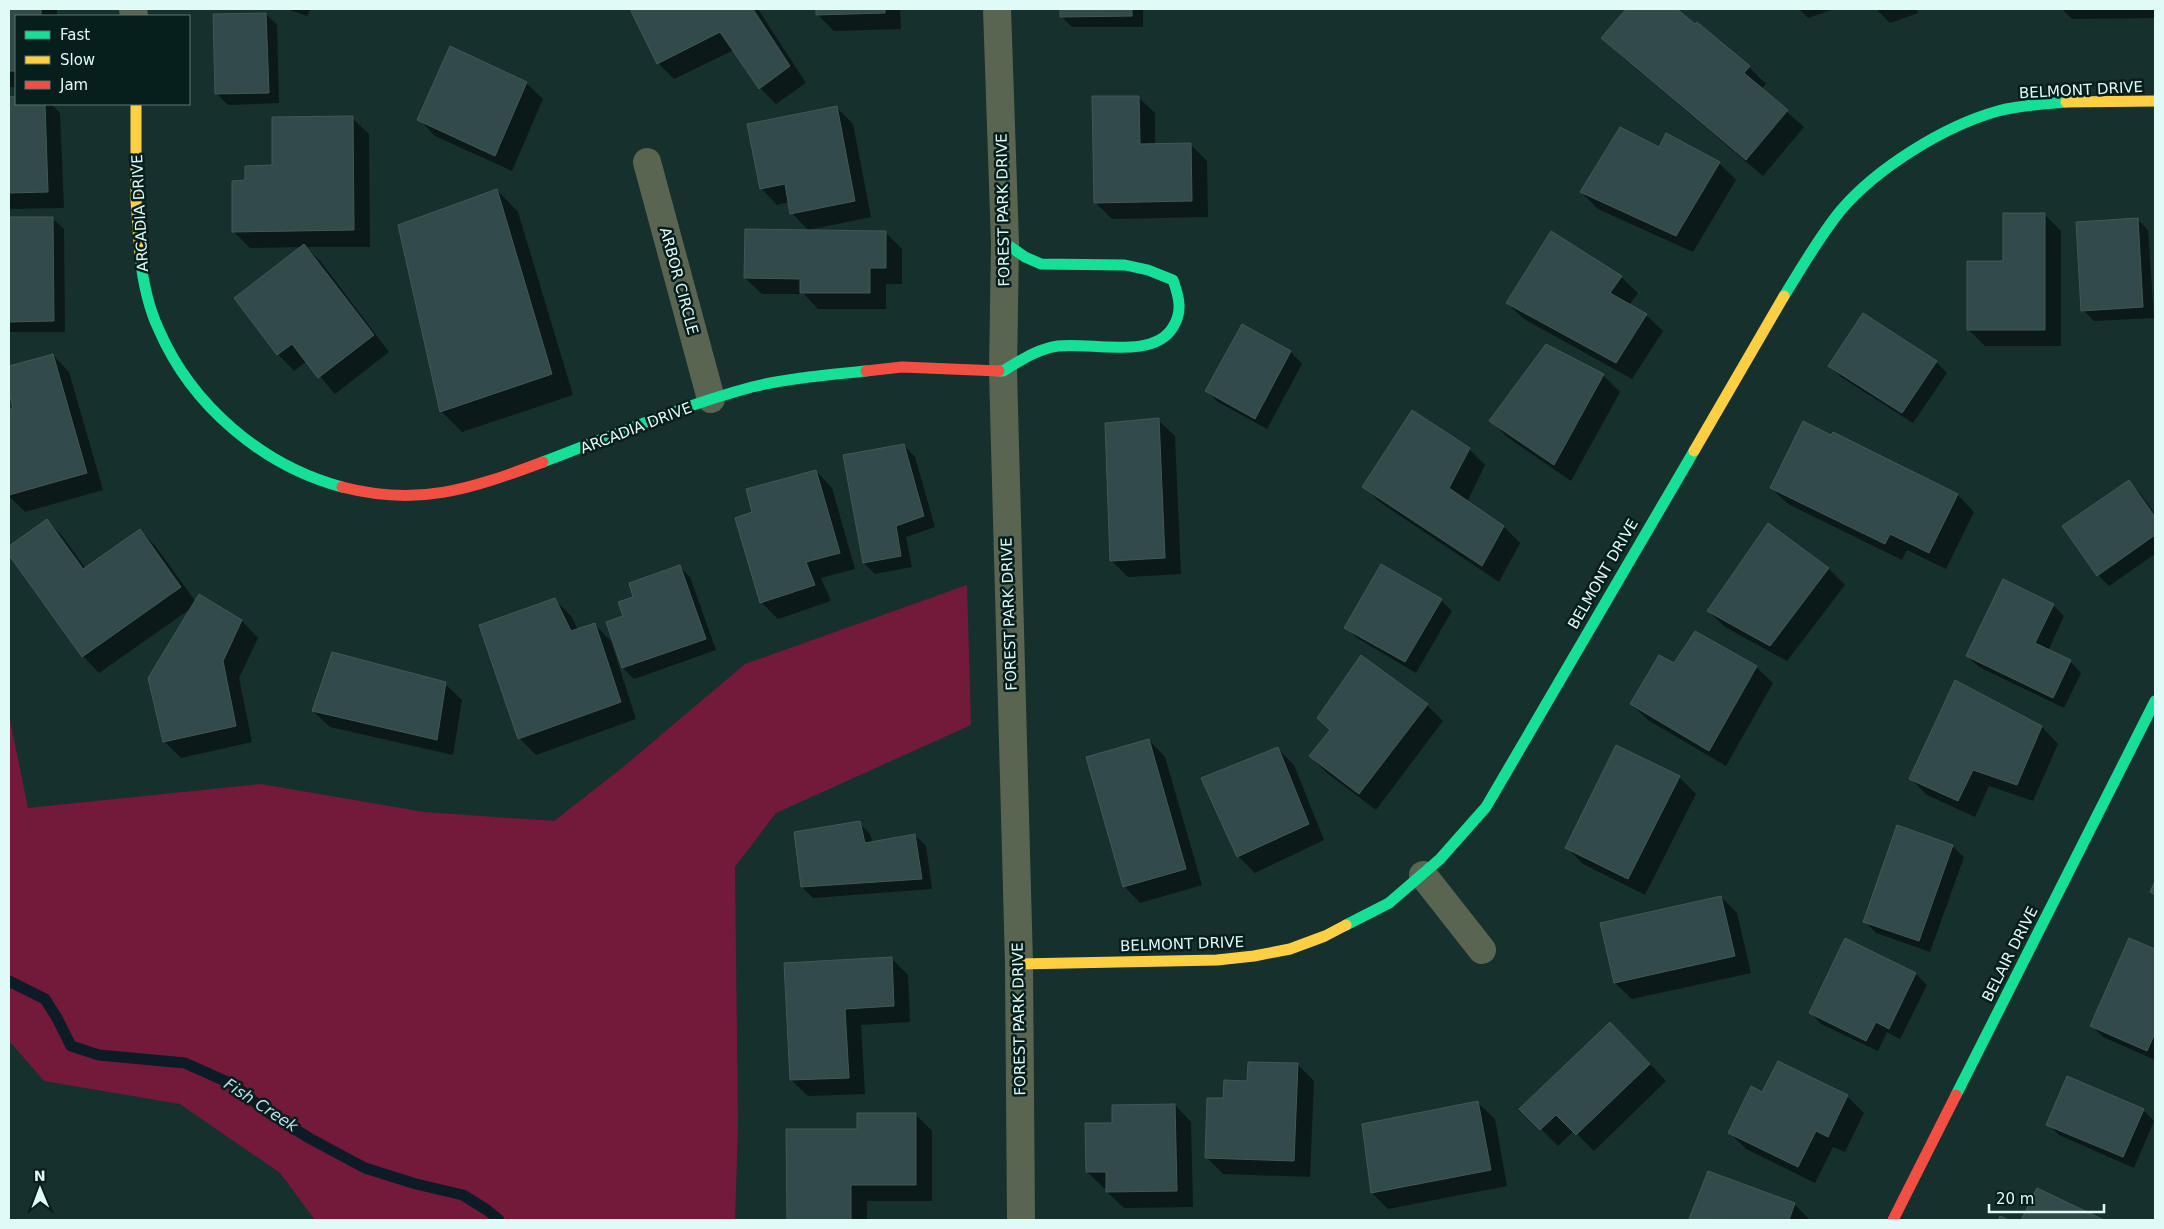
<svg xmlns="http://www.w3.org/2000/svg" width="2164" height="1229" font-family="'DejaVu Sans',sans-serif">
<rect width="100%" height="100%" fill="#16302d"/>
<path fill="#73193a" d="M967,585L971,725L776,813L735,867L738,1126L735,1220H315L280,1173L180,1104L44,1081L12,1044L9,1043V715L28,808L261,784L424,812L554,821L622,768L745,664Z"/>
<g fill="#0007">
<path d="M9,9H57V16H16V87H9Z"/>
<path d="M287,9H310L307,16Z"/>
<path d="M632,9H758L806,83L776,104L760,88L734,50L674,79L658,63Z"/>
<path d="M817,9H900L901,29L834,31L817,14Z"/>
<path d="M1061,9H1143V27H1072L1061,16Z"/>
<path d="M1628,9H1675L1695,26L1697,24L1749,67L1766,84L1761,89L1804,127L1763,176L1619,54L1603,38Z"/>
<path d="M1799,9H1834L1808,18Z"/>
<path d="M1876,9H1917L1918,13L1890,23Z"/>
<path d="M2062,9H2155V18L2072,19Z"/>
<path d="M266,14L277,25L279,103L228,105L217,94Z"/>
<path d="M526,83L543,99L512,171L435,136L419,119Z"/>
<path d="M1138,97L1155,113V145L1190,144L1207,161L1208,217L1112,219L1095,202Z"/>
<path d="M9,98H16V104H51L60,113L64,208L9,209Z"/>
<path d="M836,107L853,124L871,217L808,230L792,213L789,202L777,205L761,188Z"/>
<path d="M352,118L369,134L370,247H306L321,262L389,352L335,394L307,361L294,371L278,354L302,247L250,248L233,231L246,182Z"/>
<path d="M1667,134L1719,163L1736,180L1693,252L1598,209L1581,192L1659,149Z"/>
<path d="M497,190L518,212L573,395L462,432L441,411Z"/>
<path d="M2044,214L2061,231V346H1985L1968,329L2004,262Z"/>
<path d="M9,218H52L64,229L65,332H9Z"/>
<path d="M2137,219L2148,230L2154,318L2094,321L2083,310Z"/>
<path d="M886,233L902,249V284H886V309H818L804,294H762L745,278Z"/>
<path d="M1621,277L1638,293L1629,305L1646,315L1663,331L1632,379L1524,319L1507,303Z"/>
<path d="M1242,326L1291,352L1302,364L1267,429L1218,402L1207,391Z"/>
<path d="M1547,346L1603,375L1620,392L1571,481L1507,437L1491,421Z"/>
<path d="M53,355L69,372L103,490L25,512L9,496V411L15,409L9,387V368Z"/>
<path d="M1936,362L1947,373L1913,423L1841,377L1830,366Z"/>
<path d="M1158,420L1175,436L1181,574L1128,577L1112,561Z"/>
<path d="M1833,434L1958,495L1974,512L1946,569L1907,550L1902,560L1788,504L1771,488Z"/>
<path d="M904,445L915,457L935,527L906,537L912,567L875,574L864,563L844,456Z"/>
<path d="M1469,449L1485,465L1467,502L1504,527L1520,543L1499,582L1381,503L1364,487Z"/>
<path d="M816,471L832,488L855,569L821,578L831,601L778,619L761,602L754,512Z"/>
<path d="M2129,481L2140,493L2155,514V554L2109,586L2098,575Z"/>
<path d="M47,520L63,537L86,569L140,530L156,547L196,602L200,595L242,621L258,638L239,678L252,742L181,758L164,741L193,607L99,673L83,656L9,553V548Z"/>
<path d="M1768,524L1829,569L1845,585L1787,661L1725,627L1708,611Z"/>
<path d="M679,566L690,577L716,650L634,679L623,668L608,623L624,617L635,598Z"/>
<path d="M554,599L571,616L578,630L595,625L611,641L636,719L536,755L519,738Z"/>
<path d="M1441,600L1452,611L1416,673L1357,638L1346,627Z"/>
<path d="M2053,605L2064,616L2048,651L2070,661L2081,673L2064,708L1979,667L1967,656Z"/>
<path d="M1756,667L1773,683L1726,766L1648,720L1631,704Z"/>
<path d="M1956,681L2042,727L2058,744L2033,801L1989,786L1975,817L1927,795L1910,778Z"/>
<path d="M445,684L462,700L453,755L330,727L313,711Z"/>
<path d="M1427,705L1443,721L1376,810L1327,773L1310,756Z"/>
<path d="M1149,740L1165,757L1202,885L1140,903L1124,886Z"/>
<path d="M1278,749L1294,765L1324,840L1255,873L1238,856L1203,779Z"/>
<path d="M1679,777L1696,794L1645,895L1583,864L1567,848Z"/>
<path d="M859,823L870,834L873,843L915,835L926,846L932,889L813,898L802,887Z"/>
<path d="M1952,846L1964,857L1930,952L1876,933L1865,922Z"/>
<path d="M1721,897L1737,913L1751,973L1632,999L1615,983Z"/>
<path d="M2130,939L2155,951V1060L2103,1037L2091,1025Z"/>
<path d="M1846,940L1916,974L1927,985L1900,1039L1887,1032L1878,1051L1821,1024L1810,1012Z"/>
<path d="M891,958L908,975L910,1022L861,1025L865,1094L808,1096L791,1080L785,964Z"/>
<path d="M1627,1040L1666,1081L1594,1151L1574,1131L1558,1146L1521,1109Z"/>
<path d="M1778,1063L1847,1096L1864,1113L1845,1152L1833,1147L1815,1183L1746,1149L1729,1132L1763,1094Z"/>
<path d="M1297,1064L1314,1081L1310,1177L1223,1174L1206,1157L1225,1099L1248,1082Z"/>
<path d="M1478,1103L1495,1119L1507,1186L1388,1209L1372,1193L1363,1125Z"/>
<path d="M1175,1105L1191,1122L1193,1207L1124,1208L1107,1192V1188H1104L1087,1172L1113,1124Z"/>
<path d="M2143,1110L2154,1121L2134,1168L2059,1135L2048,1124Z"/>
<path d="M915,1114L932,1131V1201H867V1220H788V1131H858Z"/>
<path d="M1709,1172L1794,1204L1810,1220H1692L1691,1219Z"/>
<path d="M2037,1190L2101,1220H2023Z"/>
</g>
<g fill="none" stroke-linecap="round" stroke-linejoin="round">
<path stroke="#0c1b26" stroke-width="11" d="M9,981L45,999L57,1018L71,1046L99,1055L185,1063L234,1085L266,1111L309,1138L365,1168L416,1184L463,1195L487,1210L499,1220"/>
</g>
<g fill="#324b4a" stroke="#415858">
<path d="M9,9H41V16H16V71H9Z"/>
<path d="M630,9H753L790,66L759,89L720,32L657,64Z"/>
<path d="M816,9H885V13L816,15Z"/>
<path d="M1060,9H1132V16L1060,17Z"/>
<path d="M1626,9H1677L1695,24L1697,22L1750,66L1744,73L1788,110L1746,160L1601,38Z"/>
<path d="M266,13L269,93L215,94L213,14Z"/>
<path d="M450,46L527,82L495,156L417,120Z"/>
<path d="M16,96V104H45L48,192L9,193V97Z"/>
<path d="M1092,96H1139L1140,144L1191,143L1192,201L1094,203Z"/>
<path d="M837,106L855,201L790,214L785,184L760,189L747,124Z"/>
<path d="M353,116L354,230L232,232V181L245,180V166L272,165V117Z"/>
<path d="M1620,127L1659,147L1666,133L1720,162L1676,236L1580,192Z"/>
<path d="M497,189L552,374L440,412L398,225Z"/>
<path d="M2003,213H2045V330H1967V261H2003Z"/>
<path d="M9,217H53L54,321L9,322Z"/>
<path d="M2138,218L2143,307L2081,311L2076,222Z"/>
<path d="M745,229L886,231V268H870V293H800V279L744,278Z"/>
<path d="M1551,231L1622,276L1610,293L1647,314L1616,363L1506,303Z"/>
<path d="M304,244L374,335L318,378L292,344L277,355L234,298Z"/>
<path d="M1863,313L1937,361L1902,413L1828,366Z"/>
<path d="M1242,324L1291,351L1255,419L1205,391Z"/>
<path d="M1546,344L1604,374L1554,465L1489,421Z"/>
<path d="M53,354L87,473L9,495V410L13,408L9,392V366Z"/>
<path d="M1412,410L1470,448L1449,488L1504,526L1482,566L1362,487Z"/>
<path d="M1159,418L1165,558L1110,561L1105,423Z"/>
<path d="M1803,421L1831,435L1833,432L1958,494L1929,553L1890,534L1885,544L1770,488Z"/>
<path d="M904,444L924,516L896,526L901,556L863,563L843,455Z"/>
<path d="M816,470L840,553L806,562L815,585L760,603L735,518L752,512L746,489Z"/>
<path d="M2129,480L2155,517V535L2097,576L2062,526Z"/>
<path d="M47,519L83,569L140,529L181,587L82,657L9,555V546Z"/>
<path d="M1768,523L1829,568L1770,646L1707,611Z"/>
<path d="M1381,564L1442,599L1405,662L1344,628Z"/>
<path d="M680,565L706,639L622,668L606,622L623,616L618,602L633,597L629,583Z"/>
<path d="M2003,579L2054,604L2035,643L2071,660L2053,698L1966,656Z"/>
<path d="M199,594L242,620L223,661L236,726L163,742L148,678Z"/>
<path d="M555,598L571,631L595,623L621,702L518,739L479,625Z"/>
<path d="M1695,631L1757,666L1709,751L1630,704L1659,655L1674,663Z"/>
<path d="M332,652L446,682L437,740L312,711Z"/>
<path d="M1361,655L1428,704L1359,794L1309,756L1330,730L1317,718Z"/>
<path d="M1955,680L2042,726L2017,785L1973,770L1958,801L1909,779Z"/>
<path d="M1149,739L1186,869L1123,887L1086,757Z"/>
<path d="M1616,745L1680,776L1628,879L1565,848Z"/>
<path d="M1278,747L1309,824L1237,857L1201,778Z"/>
<path d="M860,821L865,843L915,834L922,879L801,887L794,832Z"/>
<path d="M1897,825L1953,845L1919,941L1863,922Z"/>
<path d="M2155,881V895L2150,892Z"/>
<path d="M1721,896L1735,956L1614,983L1600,923Z"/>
<path d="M1845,938L1916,973L1889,1029L1876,1022L1866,1041L1809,1013Z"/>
<path d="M2129,938L2155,949V1033L2147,1051L2090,1026Z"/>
<path d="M892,957L894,1006L845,1009L849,1078L790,1080L784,963Z"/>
<path d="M1610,1022L1650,1064L1576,1135L1556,1115L1540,1130L1519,1109Z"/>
<path d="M1778,1061L1848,1095L1828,1137L1816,1131L1798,1167L1728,1133L1751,1086L1762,1092Z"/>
<path d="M1248,1062L1298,1063L1294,1161L1205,1158L1207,1098H1223L1224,1080L1247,1081Z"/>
<path d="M2067,1076L2144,1109L2123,1157L2046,1125Z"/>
<path d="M1478,1101L1491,1170L1371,1193L1362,1124Z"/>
<path d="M1175,1104L1177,1191L1106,1192V1172H1086L1085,1123H1112V1105Z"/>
<path d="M857,1113H916V1185H851V1220H787L786,1129H857Z"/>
<path d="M1708,1171L1795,1203L1789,1220L1689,1219Z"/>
<path d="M2037,1188L2104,1220H2021Z"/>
<path d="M2000,1216L2009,1220H1998Z"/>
</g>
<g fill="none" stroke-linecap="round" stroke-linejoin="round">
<g stroke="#5a6551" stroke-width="28">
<path d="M133,9L134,16"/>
<path d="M997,9L1005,243L1003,371L1019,964L1021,1220"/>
<path d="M647,162L711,399"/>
<path d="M1423,875L1482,950"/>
</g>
<g stroke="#16e098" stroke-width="11">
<path d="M140,256C143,282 148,307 159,330C192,406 263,466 342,487"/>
<path d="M1784,296C1802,267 1819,237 1841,210C1877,168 1944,126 1998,111C2020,105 2043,104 2066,102"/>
<path d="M999,371H1003C1021,360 1037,349 1058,346C1091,342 1154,360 1173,327C1183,311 1179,297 1173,280L1148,270L1125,265L1041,264L1025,257L1005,243"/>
<path d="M543,462C612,436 681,406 752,387C789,378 828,375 866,371"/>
<path d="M1346,925L1389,903L1440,859L1486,807L1694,451"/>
<path d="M1956,1095L2155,701"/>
</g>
<g stroke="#ffcf43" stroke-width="11">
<path d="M2066,102L2155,101"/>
<path d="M136,104V200L140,256"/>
<path d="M1694,451L1784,296"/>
<path d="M1019,964L1217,960L1254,956L1290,949L1325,936L1346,925"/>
</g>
<g stroke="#f24e42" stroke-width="11">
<path d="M866,371L902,367L999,371"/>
<path d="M342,487C419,507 471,489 543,462"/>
<path d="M1893,1220L1956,1095"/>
</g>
</g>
<g text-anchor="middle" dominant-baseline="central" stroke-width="5" stroke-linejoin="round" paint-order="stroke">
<g font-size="15" fill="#defbf7" stroke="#061e1c">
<text transform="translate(2081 90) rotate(-3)">BELMONT DRIVE</text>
<text transform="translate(1003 210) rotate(-91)">FOREST PARK DRIVE</text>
<text transform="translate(140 213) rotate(-93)">ARCADIA DRIVE</text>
<text transform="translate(679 281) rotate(75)">ARBOR CIRCLE</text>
<text transform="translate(636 428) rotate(-21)">ARCADIA DRIVE</text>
<text transform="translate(1603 574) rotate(-60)">BELMONT DRIVE</text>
<text transform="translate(1009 614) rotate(-92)">FOREST PARK DRIVE</text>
<text transform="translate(1182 944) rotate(-2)">BELMONT DRIVE</text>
<text transform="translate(2010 954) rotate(-63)">BELAIR DRIVE</text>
<text transform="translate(1019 1019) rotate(-91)">FOREST PARK DRIVE</text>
</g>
<g font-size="16" font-style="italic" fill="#c4daee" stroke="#061e1c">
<text transform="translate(261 1105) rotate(33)">Fish Creek</text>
</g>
</g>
<rect width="2164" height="1229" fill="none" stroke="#defbf7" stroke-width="20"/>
<rect x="15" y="15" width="175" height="90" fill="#061e1c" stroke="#5c7674"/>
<rect x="25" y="31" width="25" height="8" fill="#16e098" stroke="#5c7674"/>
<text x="60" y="40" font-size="15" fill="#defbf7">Fast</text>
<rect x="25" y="56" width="25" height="8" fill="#ffcf43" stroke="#5c7674"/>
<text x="60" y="65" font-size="15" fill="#defbf7">Slow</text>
<rect x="25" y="81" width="25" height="8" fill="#f24e42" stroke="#5c7674"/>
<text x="60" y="90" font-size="15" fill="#defbf7">Jam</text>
<g transform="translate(40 1189) rotate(359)" stroke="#061e1c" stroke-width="4" paint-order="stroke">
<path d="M0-4L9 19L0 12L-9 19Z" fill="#defbf7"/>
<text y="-8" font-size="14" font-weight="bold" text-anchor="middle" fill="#defbf7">N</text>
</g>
<path d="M1989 1204v8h115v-8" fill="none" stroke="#defbf7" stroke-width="2.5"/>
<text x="1996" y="1204" font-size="15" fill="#defbf7" stroke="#061e1c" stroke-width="4" paint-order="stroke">20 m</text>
</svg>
